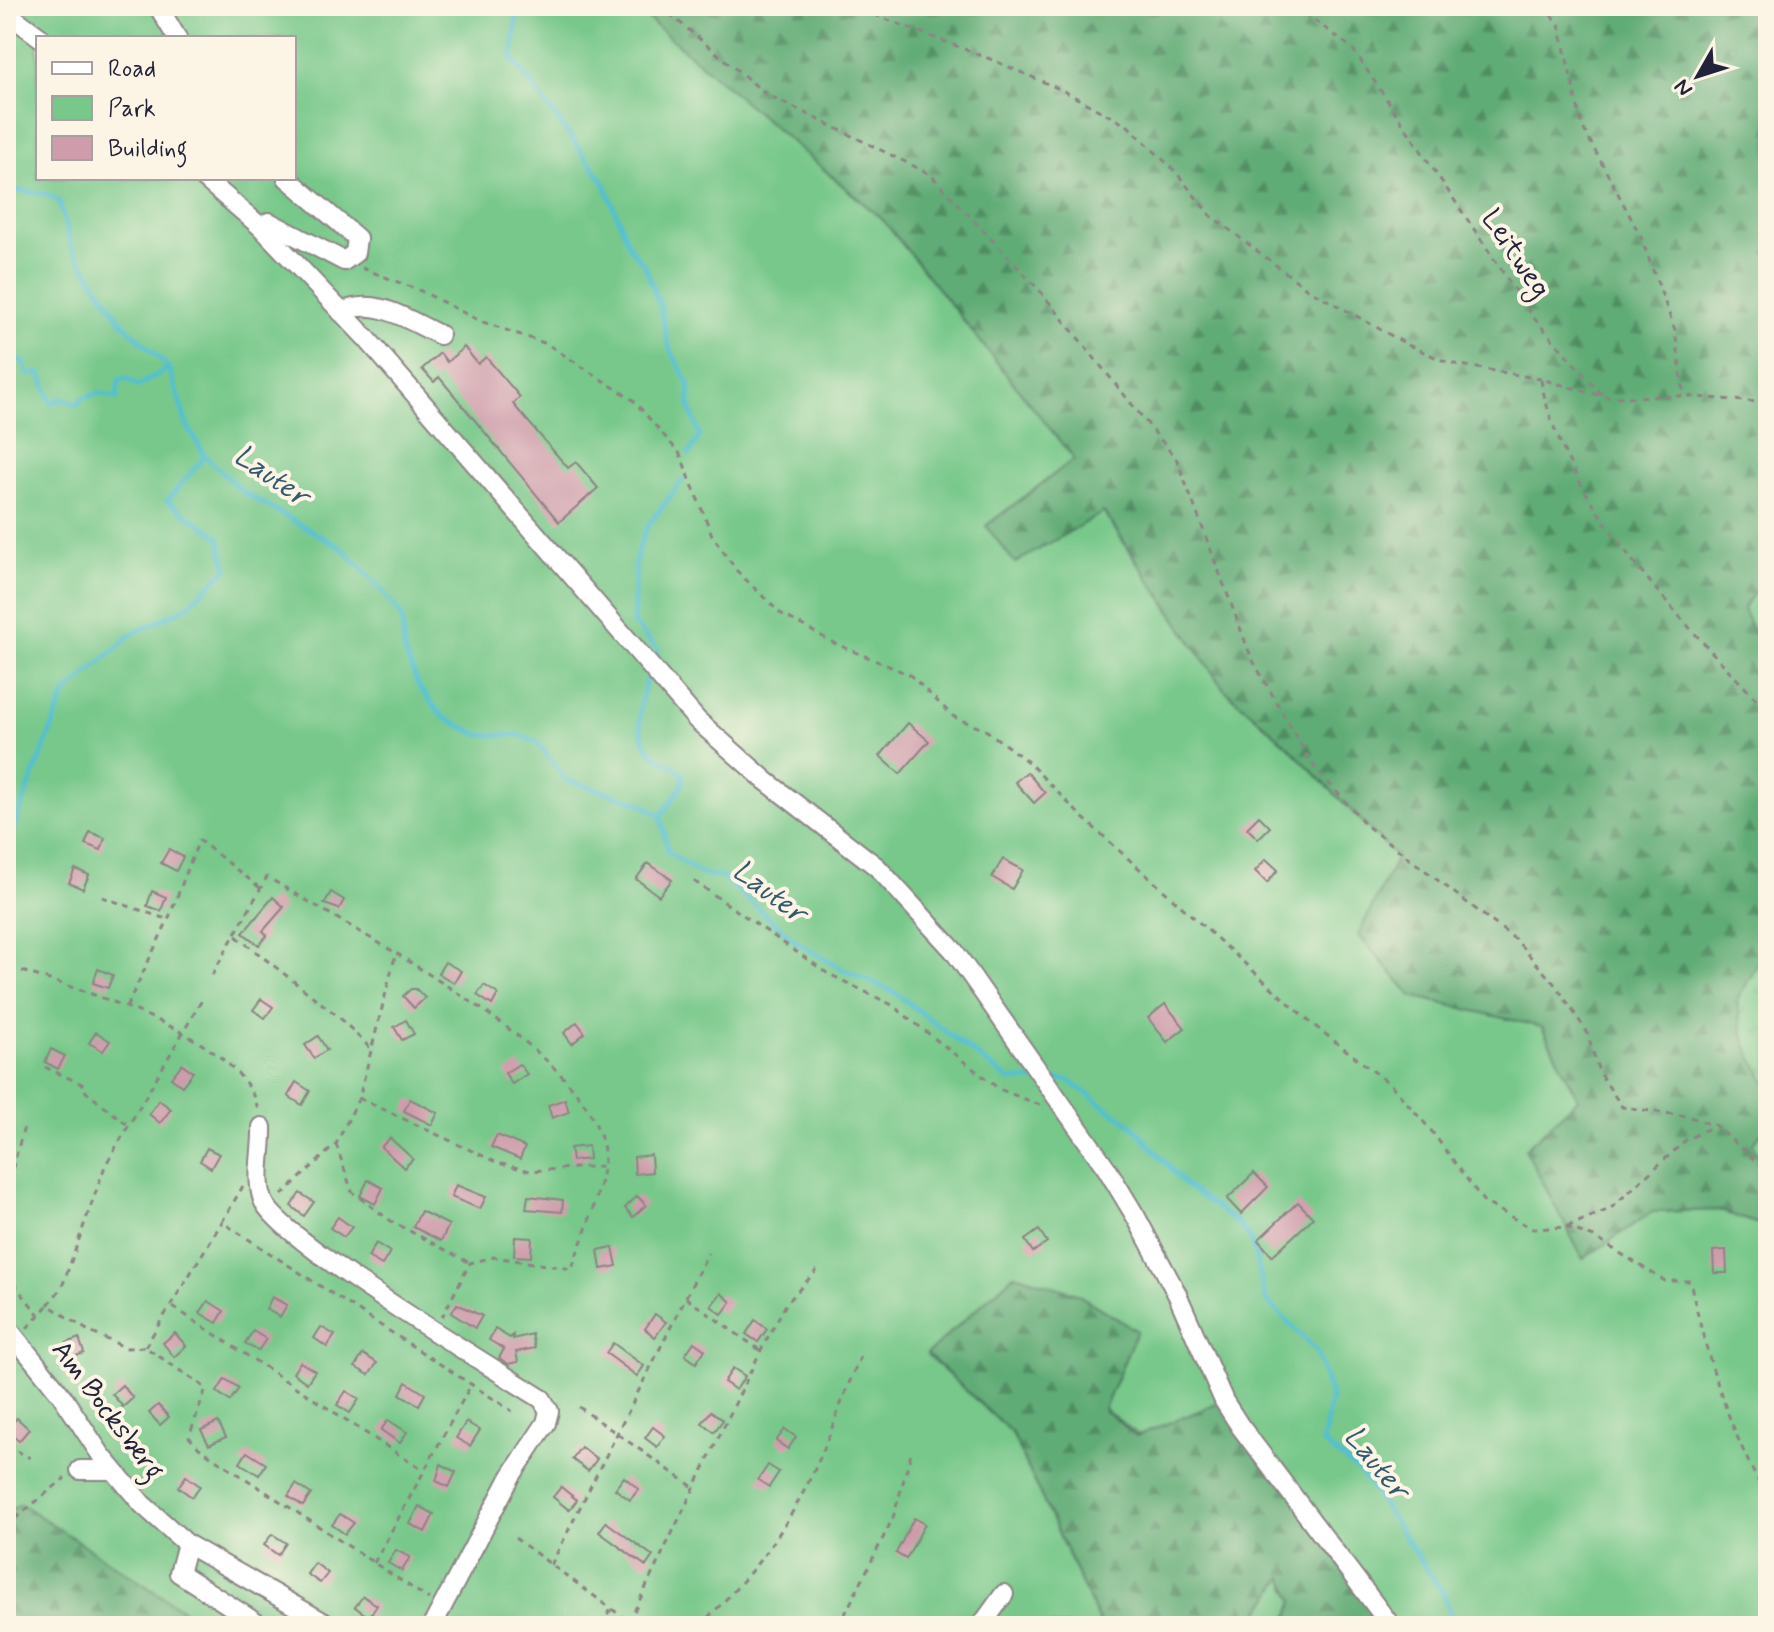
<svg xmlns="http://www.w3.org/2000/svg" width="1774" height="1632" font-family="Mynerve,sans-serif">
<defs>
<pattern id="forest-firs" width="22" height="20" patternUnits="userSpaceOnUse" patternTransform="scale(2)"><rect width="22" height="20" fill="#61ac76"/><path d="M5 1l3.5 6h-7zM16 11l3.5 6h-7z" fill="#508c62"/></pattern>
<pattern id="park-tufts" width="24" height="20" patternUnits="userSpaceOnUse" patternTransform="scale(2)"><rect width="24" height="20" fill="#77c88a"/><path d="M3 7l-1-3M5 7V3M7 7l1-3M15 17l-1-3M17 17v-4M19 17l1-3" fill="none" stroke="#61a272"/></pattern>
</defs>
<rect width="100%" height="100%" fill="#fcf5e5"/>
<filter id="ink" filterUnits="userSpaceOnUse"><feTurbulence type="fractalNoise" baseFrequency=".0125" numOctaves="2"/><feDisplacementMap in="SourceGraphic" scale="16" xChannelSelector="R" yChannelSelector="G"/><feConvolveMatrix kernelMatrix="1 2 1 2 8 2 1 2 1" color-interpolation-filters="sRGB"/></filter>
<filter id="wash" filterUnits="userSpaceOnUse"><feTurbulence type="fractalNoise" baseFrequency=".006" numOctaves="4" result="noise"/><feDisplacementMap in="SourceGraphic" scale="32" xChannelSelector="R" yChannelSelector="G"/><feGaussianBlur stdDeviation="1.8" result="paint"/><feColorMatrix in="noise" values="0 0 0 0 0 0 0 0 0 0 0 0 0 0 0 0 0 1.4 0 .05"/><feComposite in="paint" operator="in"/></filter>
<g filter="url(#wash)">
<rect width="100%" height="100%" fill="#f5e7cd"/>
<g fill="#77c88a" stroke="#4c7562" stroke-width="2" fill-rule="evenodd">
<path d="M29,6H633L883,220L1075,459L987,525L1015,563L1103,512L1223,688L1287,745L1397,857L1412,996L1542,1027L1578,1099L1583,1259L1652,1212L1717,1210L1768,1227V1626H1391L1104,1409L927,1355L1012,1433L1101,1626H207L22,1505L6,1512V63ZM38,38H294V178H38Z"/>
<path d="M1283,1577L1294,1601L1285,1626H1250Z"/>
</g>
<g fill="url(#forest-firs)" stroke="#426758" stroke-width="2">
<path d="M633,6H1768V573L1743,609L1768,662V946L1737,1001L1745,1043L1768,1087V1126L1753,1143L1768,1188V1227L1717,1210L1652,1212L1583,1259L1525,1149L1578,1099L1542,1027L1412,996L1358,935L1397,857L1287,745L1223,688L1104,512L1015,563L986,526L1074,459L883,220Z"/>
<path d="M1015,1274L1077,1294L1137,1331L1104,1409L1136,1436L1224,1401L1391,1626H1285L1294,1601L1283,1577L1250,1626H1101L1012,1433L927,1354Z"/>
<path d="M21,1504L207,1626H6V1512Z"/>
</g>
<g fill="url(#park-tufts)" stroke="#4c7562" stroke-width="2">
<path d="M1768,573V662L1743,609Z"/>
<path d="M1768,946V1087L1745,1043L1737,1001Z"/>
<path d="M1768,1126V1188L1753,1143Z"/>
</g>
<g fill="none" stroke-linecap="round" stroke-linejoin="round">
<g stroke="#54bfcf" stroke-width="5">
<path d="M512,6L517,22L512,58L604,182L630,248L645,266L660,306L669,347L689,384L690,408L700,436L689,454"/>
<path d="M6,189L45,194L59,201L72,248L122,322L169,368L187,425L205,456L243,492L343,549L375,582L402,616L404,650L419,687L443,717L479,735H519L538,743L566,780L640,803L661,816L668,852L701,874L722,877L797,942L842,969L894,992L1009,1080H1040"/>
<path d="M6,340V342"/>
<path d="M6,354L24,362L27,375L41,373L51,404L60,398L78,405L81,399L99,393L117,398L119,380L126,378L138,386L169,368"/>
<path d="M659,651L633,623L636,556L647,527L682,481"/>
<path d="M646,680C640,704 633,733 653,753C662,763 672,762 683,775L682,786L661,816"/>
<path d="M6,847L65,694L132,634L185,608L227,569L219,537L167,501L205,456"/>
<path d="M1050,1080H1068L1133,1126L1186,1186L1239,1224L1252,1242L1266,1300L1316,1350L1331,1396L1323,1443L1360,1472L1443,1593L1454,1626"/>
</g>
</g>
<g id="blocks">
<g fill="#ce9cab">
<path d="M464,347L478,364L486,357L520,397L513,404L568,468L576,462L598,488L559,522L439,377L434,382L422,369L440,353L447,362Z"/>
<path d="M908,723L929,741L900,774L880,756Z"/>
<path d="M1027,772L1045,793L1034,803L1015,782Z"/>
<path d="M1259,816L1270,827L1258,839L1247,828Z"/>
<path d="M90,832L105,838L101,850L85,844Z"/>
<path d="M169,849L183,857L176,871L161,863Z"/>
<path d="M1003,859L1023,870L1012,889L992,877Z"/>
<path d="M1266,859L1278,870L1267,883L1255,871Z"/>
<path d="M648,863L672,880L659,896L636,879Z"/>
<path d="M75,869L89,875L83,889L69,883Z"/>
<path d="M152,891L166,897L161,911L147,906Z"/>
<path d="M331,892L344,900L339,909L324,904Z"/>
<path d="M273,897L284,907L263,931L267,935L259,945L243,933Z"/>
<path d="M445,962L461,971L454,983L438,973Z"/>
<path d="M98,969L113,975L108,988L93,983Z"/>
<path d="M484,985L498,994L492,1005L477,995Z"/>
<path d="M411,989H416L425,998L414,1008L403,996Z"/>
<path d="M261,999L273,1007L265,1018L253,1010Z"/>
<path d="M1165,1004L1185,1028L1167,1042L1148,1018Z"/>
<path d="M406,1020L414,1034L402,1040L394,1027Z"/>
<path d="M577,1022L585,1033L572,1044L564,1033Z"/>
<path d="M96,1032L110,1041L103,1051L89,1043Z"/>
<path d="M318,1036L327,1050L314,1058L305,1045Z"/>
<path d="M51,1049L65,1056L58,1069L45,1062Z"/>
<path d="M182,1064L193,1072L182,1086L171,1078Z"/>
<path d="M519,1064L527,1074L512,1084L505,1073Z"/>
<path d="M296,1082L310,1091L302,1105L288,1096Z"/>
<path d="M410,1099L438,1113L432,1125L404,1111Z"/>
<path d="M565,1099L569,1112L552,1118L548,1105Z"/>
<path d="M159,1100L171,1109L160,1123L149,1114Z"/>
<path d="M497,1135L525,1147L520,1159L491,1147Z"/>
<path d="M390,1138L413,1159L404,1168L381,1147Z"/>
<path d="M588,1146L589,1159L572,1161L570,1148Z"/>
<path d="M207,1148L219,1154L211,1168L200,1161Z"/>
<path d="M651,1155L652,1172L635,1174L634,1157Z"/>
<path d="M1254,1173L1268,1187L1241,1214L1227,1199Z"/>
<path d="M368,1180L383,1188L375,1204L360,1196Z"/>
<path d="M456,1185L486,1197L480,1209L451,1197Z"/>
<path d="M300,1193L314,1202L304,1216L291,1206Z"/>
<path d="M528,1196L563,1200L562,1212L526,1209Z"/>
<path d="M637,1196L646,1205L633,1217L625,1208Z"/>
<path d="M1298,1202L1313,1218L1272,1256L1258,1240Z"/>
<path d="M421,1211L449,1225L441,1241L413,1227Z"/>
<path d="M338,1217L352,1227L344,1237L330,1228Z"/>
<path d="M1039,1230L1047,1242L1033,1252L1025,1240Z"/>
<path d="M515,1237L532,1238L531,1257L514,1256Z"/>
<path d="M376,1243L390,1252L382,1265L368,1257Z"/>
<path d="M613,1247L617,1266L601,1269L598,1250Z"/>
<path d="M1726,1250L1727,1273H1714L1713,1251Z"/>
<path d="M721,1293L731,1302L722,1314L711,1306Z"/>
<path d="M272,1297L287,1305L280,1317L266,1309Z"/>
<path d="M208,1301L224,1311L217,1323L200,1313Z"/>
<path d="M457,1304L482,1316L475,1328L451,1313Z"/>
<path d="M655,1314L666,1322L655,1337L645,1329Z"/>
<path d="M755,1320L767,1329L758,1342L746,1334Z"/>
<path d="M321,1327L335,1335L327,1347L314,1338Z"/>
<path d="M495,1329L510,1338L513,1335V1339L532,1334L535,1348L516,1352L518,1362L508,1364L499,1358L504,1349L489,1340Z"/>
<path d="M253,1331L266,1339L258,1351L245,1343Z"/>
<path d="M175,1333L186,1346L174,1357L163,1343Z"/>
<path d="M79,1338L84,1353L71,1358L66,1343Z"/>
<path d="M694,1342L705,1350L696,1363L685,1355Z"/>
<path d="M613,1343L644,1366L637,1376L606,1353Z"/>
<path d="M363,1354L377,1363L369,1375L355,1367Z"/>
<path d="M300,1362L315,1371L307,1383L293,1373Z"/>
<path d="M733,1368L745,1376L736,1390L724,1382Z"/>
<path d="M225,1379L239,1388L230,1401L217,1392Z"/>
<path d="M406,1382L425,1394L419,1405L400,1394Z"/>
<path d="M122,1385L133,1398L123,1407L112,1394Z"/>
<path d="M346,1391L359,1399L350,1413L337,1405Z"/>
<path d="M158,1405L169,1417L160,1425L149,1413Z"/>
<path d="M711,1411L723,1420L714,1432L702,1423Z"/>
<path d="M17,1418L29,1429L19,1441L6,1430Z"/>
<path d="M388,1420L407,1432L400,1443L381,1430Z"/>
<path d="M218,1422L226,1437L209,1445L201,1430Z"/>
<path d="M466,1422L480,1430L470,1446L456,1438Z"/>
<path d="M653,1427L665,1436L657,1447L645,1438Z"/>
<path d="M785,1429L796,1437L788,1449L776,1441Z"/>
<path d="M581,1447L597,1459L588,1471L572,1459Z"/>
<path d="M247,1452L266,1464L259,1475L240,1463Z"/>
<path d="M441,1464L456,1472L449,1487L436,1481Z"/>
<path d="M768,1465L779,1472L769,1487L758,1480Z"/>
<path d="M186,1476L200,1486L192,1497L178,1487Z"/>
<path d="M624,1477L639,1489L630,1500L615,1489Z"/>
<path d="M296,1484L311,1494L303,1506L288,1496Z"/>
<path d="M561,1487L577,1500L569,1510L553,1497Z"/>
<path d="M419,1506L434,1514L425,1532L410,1524Z"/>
<path d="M340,1514L354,1523L345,1534L332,1525Z"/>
<path d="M914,1518L925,1524L906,1559L896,1553Z"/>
<path d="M606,1522L653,1556L646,1566L599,1532Z"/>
<path d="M272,1534L286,1543L278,1555L264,1545Z"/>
<path d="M396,1550L410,1557L402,1571L388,1563Z"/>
<path d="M315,1563L328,1573L320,1583L307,1574Z"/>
<path d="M363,1596L377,1605L369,1617L355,1607Z"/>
</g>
</g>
</g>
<g filter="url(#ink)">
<use href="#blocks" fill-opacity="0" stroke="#8c8484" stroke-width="2"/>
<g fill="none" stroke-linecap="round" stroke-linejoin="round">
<defs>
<g id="minor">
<path d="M158,6L177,38"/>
<path d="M6,12L41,38"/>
<path d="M204,178L261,227L368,340L697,720L766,781L877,867L954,951L1107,1169L1136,1217L1177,1294L1224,1401L1240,1426L1391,1626"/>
<path d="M261,227L269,222L344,261L355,253L357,238L287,178"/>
<path d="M341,312C377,296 407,320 440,335"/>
<path d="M262,1127C263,1150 255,1178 263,1200C277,1239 495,1369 542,1399L549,1411L546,1423L511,1476L432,1626"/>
<path d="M6,1326L62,1396L101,1455L142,1504L187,1544L330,1626"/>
<path d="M80,1470H113"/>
<path d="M187,1544L179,1573L261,1626"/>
<path d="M981,1626L1004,1594"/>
</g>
</defs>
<use href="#minor" stroke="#8c8484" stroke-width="22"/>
<g stroke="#8c8484" stroke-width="3" stroke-dasharray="6 6" stroke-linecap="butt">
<path d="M660,6L766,94L930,174L1040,291L1177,460L1251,657L1311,763L1367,826L1516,940L1557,987L1587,1032L1599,1072L1622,1107L1687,1116L1713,1125"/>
<path d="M852,6L990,59L1062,90L1128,126L1175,171L1210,215L1306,288L1410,346L1449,363L1541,379L1605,397L1684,396L1768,403"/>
<path d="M1295,6L1352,48L1533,317L1602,395"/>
<path d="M1543,6L1559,24L1582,126L1640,235L1675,330L1684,396"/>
<path d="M362,268L421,291L480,321L547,344L633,400L680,454L712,535L736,570L780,613L834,643L910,675L954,717L987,731L1028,762L1082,817L1311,1023L1390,1084L1430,1129L1484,1202L1533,1229L1566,1227L1610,1209L1686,1140L1715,1125L1768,1172"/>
<path d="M1541,380C1563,503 1684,622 1768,712"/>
<path d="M694,881L827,973L892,1005L999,1089L1040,1105"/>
<path d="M102,897L166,919"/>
<path d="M236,936L339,1017L373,1051"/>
<path d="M22,971C85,992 243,1036 258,1110"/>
<path d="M212,975L267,877L396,953"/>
<path d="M127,1006L168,920L199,840L260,888"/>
<path d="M45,1067L84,1085L86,1092L128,1125"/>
<path d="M359,1098L498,1163L530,1171L603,1166"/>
<path d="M336,1144L352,1192L391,1221L470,1263"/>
<path d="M243,1186L222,1222L512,1411"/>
<path d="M6,1192L24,1127"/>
<path d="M282,1195L336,1144L359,1098L396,953C461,996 584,1065 603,1145C610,1175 581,1239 572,1269L494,1257L470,1263L442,1317"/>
<path d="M1566,1227L1594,1237L1665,1281H1690C1707,1358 1729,1431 1768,1499"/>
<path d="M6,1274L39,1315"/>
<path d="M686,1298L761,1351"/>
<path d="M48,1305L62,1287L105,1166L202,1000"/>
<path d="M173,1307L424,1471"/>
<path d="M27,1328L48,1305L92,1333L127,1348L145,1347L206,1388L189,1437L199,1448L429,1599"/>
<path d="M145,1347L222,1222"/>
<path d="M579,1407L696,1489"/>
<path d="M6,1445L30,1458"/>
<path d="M6,1526L65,1478"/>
<path d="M515,1538L635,1626"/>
<path d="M374,1563L472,1383"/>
<path d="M551,1565L708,1253"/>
<path d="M629,1622L763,1346L786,1304L817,1270"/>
<path d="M602,1626L611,1609"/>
<path d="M699,1626C749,1579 782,1537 812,1475C831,1437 842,1395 861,1356"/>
<path d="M839,1626L893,1518L911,1454"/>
</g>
<use href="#minor" stroke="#fff" stroke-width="18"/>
</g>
</g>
<g text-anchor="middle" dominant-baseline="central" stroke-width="8" stroke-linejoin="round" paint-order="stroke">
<g font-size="28" fill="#22223b" stroke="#fcf5e5">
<text transform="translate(1515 254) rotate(56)">Leitweg</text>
<text transform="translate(107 1411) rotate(53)">Am Bocksberg</text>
</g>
<g font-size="30" font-style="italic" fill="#34596f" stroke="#fcf5e5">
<text transform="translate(271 476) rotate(35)">Lauter</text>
<text transform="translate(769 892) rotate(37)">Lauter</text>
<text transform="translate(1376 1463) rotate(51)">Lauter</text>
</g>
</g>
<rect width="1774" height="1632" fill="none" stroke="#fcf5e5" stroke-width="32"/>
<rect x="36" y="36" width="260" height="144" fill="#fcf5e5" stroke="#a5a1a1" stroke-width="2"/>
<rect x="52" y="62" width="40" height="12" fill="#ffffff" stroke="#a5a1a1" stroke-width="2"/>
<text x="108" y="76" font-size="24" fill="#22223b">Road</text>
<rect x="52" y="96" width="40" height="24" fill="#77c88a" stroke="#a5a1a1" stroke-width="2"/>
<text x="108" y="116" font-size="24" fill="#22223b">Park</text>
<rect x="52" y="136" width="40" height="24" fill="#ce9cab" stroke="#a5a1a1" stroke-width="2"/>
<text x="108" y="156" font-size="24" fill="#22223b">Building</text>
<g transform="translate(1698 76) rotate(231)" stroke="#fcf5e5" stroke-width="6" paint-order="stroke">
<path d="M0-6L14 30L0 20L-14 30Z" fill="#22223b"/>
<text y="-12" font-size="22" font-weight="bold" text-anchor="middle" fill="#22223b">N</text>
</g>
</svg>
